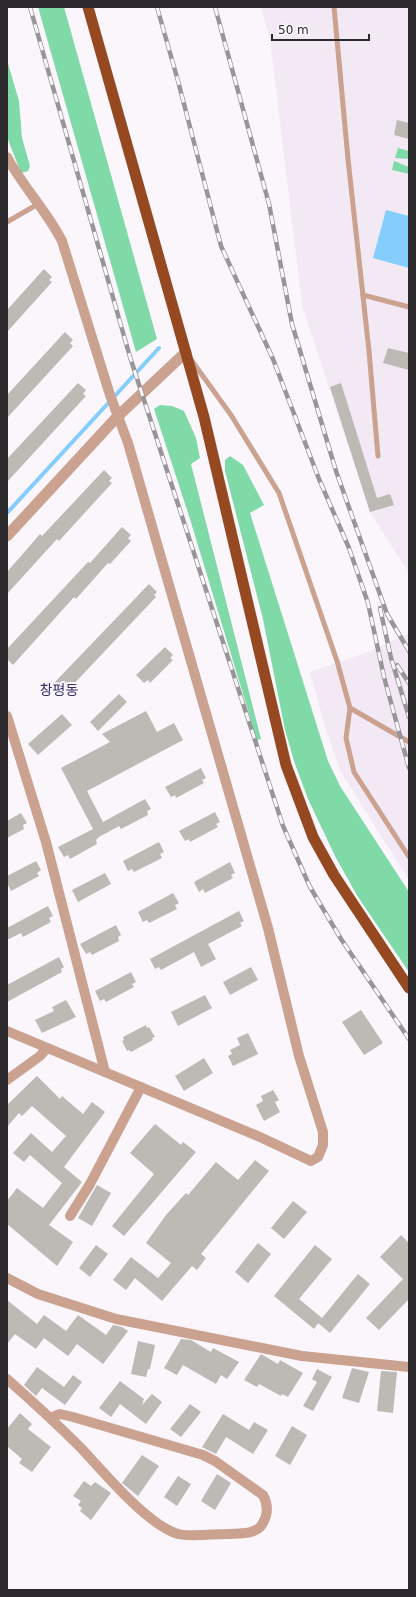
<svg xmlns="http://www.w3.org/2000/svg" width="416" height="1597" font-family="'DejaVu Sans','Noto Sans KR',sans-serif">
<rect width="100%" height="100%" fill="#faf6fb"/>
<g fill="#f2e9f5">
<path d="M261,7H409V574L370,512L302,305L270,39Z"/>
<path d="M409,633V880L341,772L326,730L310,672L371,651Z"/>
</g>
<g fill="#7fdaa7">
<path d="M38,7H64L157,339L136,352Z"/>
<path d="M7,60L19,101L22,138L30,166L28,171L21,173L7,137Z"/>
<path d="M398,148L409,151V159L395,158Z"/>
<path d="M394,161L409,167V174L392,170Z"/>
<path d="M160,405L172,406L184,411L196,438L200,458L191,464L261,739L257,740L190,519L154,409Z"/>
<path d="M230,456L243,465L264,505L250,513L328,761L340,786L409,892V972L358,897L336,858L308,799L295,764L285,730L263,619L225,471V460Z"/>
</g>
<path fill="#85cdfd" d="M386,210L409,216V268L373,258Z"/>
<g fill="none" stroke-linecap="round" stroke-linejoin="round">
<path stroke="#85cdfd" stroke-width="4" d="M7,513L159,348"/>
</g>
<g fill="#bdb9b4">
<path d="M397,120L409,123V139L394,135Z"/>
<path d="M44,269L52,277L49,280L52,282L7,332V310Z"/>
<path d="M65,332L73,340L70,343L73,346L7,418V395Z"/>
<path d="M388,348L409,353V370L383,363Z"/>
<path d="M78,383L86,390L83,394L86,396L7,482V459Z"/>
<path d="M341,383L377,498L390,494L394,505L370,512L330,387Z"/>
<path d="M104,470L112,478L109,481L112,483L59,541L57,539L7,594V572L40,534L42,536Z"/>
<path d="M122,527L131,535L128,538L131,541L110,564L108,563L76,599L74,597L13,665L7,659V649L88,562L90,563Z"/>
<path d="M149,584L157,592L154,595L156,597L69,689L66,687L63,690L55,682Z"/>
<path d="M165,647L173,655L170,658L173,660L150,683L148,680L144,683L136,675Z"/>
<path d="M119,694L127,702L98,731L90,722Z"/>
<path d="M146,711L157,732L174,723L183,740L87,791L103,822L145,799L151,809L147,811L148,815L121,829L119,826L99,837L96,840L97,844L70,859L68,855L64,857L58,847L93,829L61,768L110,742L102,734Z"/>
<path d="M62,714L72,725L38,755L28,744Z"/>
<path d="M201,768L206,778L202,780L204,783L176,798L175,795L171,797L165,787Z"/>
<path d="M215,812L220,822L216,824L218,827L190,842L189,839L185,841L179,831Z"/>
<path d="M21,813L27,823L23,825L24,829L7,838V821Z"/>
<path d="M159,842L164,852L160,854L162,858L134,872L132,869L128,871L123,861Z"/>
<path d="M36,861L41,870L37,873L39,876L11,891L7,883V876Z"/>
<path d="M230,862L235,873L231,875L233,878L205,893L203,889L199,892L194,882Z"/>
<path d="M105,873L111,884L78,902L72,890Z"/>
<path d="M173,893L179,903L175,905L177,909L149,923L147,920L143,922L138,912Z"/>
<path d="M48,906L53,916L49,918L51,922L23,937L21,933L7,940V928Z"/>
<path d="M239,911L244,921L240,923L242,926L208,944L216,959L201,967L194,952L161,970L159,967L155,969L150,959Z"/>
<path d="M116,925L121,935L118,937L119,941L92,955L90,952L86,954L80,944Z"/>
<path d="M59,957L64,967L61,969L62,972L7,1002V985Z"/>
<path d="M251,967L258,980L230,995L223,982Z"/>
<path d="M131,972L136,982L132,984L134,987L106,1002L104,999L100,1001L95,991Z"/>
<path d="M205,995L212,1008L178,1026L171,1012Z"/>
<path d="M66,1000L76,1017L42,1033L35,1020L54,1011L52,1007Z"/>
<path d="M361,1010L383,1043L364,1055L342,1022Z"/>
<path d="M146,1025L147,1028L149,1027L155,1037L152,1038L153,1040L131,1052L129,1050L127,1051L122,1041L124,1040L123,1037Z"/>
<path d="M248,1033L258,1054L233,1066L228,1056L232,1054L230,1050L240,1045L237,1038Z"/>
<path d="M204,1058L213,1073L184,1091L175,1076Z"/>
<path d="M37,1076L60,1099L62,1096L83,1114L92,1102L105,1112L64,1167L82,1182L49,1225L73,1242L57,1266L7,1224V1201L17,1188L43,1208L62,1183L30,1155L24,1162L13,1153L31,1133L52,1152L66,1136L32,1106L22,1116L19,1113L7,1127V1105Z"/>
<path d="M273,1090L279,1100L275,1102L280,1112L264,1121L256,1105L263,1101L261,1096Z"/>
<path d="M155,1124L181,1145L183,1142L196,1152L124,1236L112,1226L154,1174L130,1153Z"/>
<path d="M255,1160L269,1171L201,1254L206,1258L197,1270L192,1266L162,1301L135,1278L126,1290L113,1280L131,1257L158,1278L171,1263L146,1243L166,1215L186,1193L188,1195L216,1162L238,1180Z"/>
<path d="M97,1185L111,1193L92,1226L78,1218Z"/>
<path d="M293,1201L307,1212L284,1239L271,1228Z"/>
<path d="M401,1235L409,1243V1299L379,1330L366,1318L403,1279L380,1257Z"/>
<path d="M258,1243L271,1254L248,1283L235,1272Z"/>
<path d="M96,1245L108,1254L90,1277L79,1268Z"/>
<path d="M315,1245L332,1259L299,1299L322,1318L314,1329L274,1296Z"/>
<path d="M358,1274L370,1284L330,1333L318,1323Z"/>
<path d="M7,1300L37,1324L44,1315L66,1331L78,1315L106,1335L113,1325L122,1327L128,1331L103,1364L77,1344L68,1356L44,1338L36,1349L15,1334L7,1344Z"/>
<path d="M181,1339L191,1340L211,1352L213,1348L239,1362L227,1379L221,1375L216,1384L183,1365L177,1375L164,1368Z"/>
<path d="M138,1341L155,1345L150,1369H148L146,1377L131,1374Z"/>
<path d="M261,1354L278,1364L280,1360L303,1373L288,1397L282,1394L281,1396L259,1384L257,1387L244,1380Z"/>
<path d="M37,1367L64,1387L73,1375L82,1382L65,1405L42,1388L36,1396L24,1385Z"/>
<path d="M352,1368L369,1372L359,1403L342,1398Z"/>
<path d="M317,1369L332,1377L313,1411L303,1406L317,1382L312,1379Z"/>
<path d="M381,1371L397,1372L393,1413L377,1411Z"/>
<path d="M120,1381L144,1399L142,1405L152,1394L162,1402L146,1424L120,1404L111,1417L99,1408Z"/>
<path d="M190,1404L201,1412L181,1437L170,1429Z"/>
<path d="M20,1413L32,1424L28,1429L51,1447L32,1472L19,1463L22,1459L7,1446V1429Z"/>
<path d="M223,1414L249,1430L254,1422L268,1430L253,1454L226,1437L216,1454L202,1447Z"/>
<path d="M292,1426L307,1435L290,1465L275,1456Z"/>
<path d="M142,1455L159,1466L138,1496L122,1483Z"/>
<path d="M217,1474L231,1483L215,1510L201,1501Z"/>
<path d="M178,1476L191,1484L177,1506L164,1497Z"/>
<path d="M84,1481L91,1486L95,1482L111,1493L91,1520L80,1511L82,1508L78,1505L81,1501L73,1496Z"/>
</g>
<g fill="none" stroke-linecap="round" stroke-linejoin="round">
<g stroke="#cba18f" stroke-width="5">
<path d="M334,7L348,159L369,351L378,456"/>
<path d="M7,222L38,204"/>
<path d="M363,295L409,307"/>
<path d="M192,361L231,415L279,493L337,661L350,708L409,742"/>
<path d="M350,708L346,738L354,772L409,857"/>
</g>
<g stroke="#cba18f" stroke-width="10">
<path d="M7,157C23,187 47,211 62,241L110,395L128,443L268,928L299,1056L323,1132V1145L318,1157L311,1161L260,1137L7,1031"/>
<path d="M7,716L46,842L105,1072"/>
<path d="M7,1080L40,1056L47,1048"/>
<path d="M70,1216L90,1184L141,1087"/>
<path d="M7,1278L38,1294L116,1319L302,1356L409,1367"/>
<path d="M7,1379C32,1401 57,1424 80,1447C103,1471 147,1525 178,1534C188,1537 214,1534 226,1534C237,1533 254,1535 261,1526C268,1516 269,1506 263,1495L215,1461L203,1455L73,1417L60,1414L50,1418"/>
</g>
<path stroke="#cba18f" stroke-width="11" d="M7,536L117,417L186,352"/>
<path stroke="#964920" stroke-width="11" d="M88,7L204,417L286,765L313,837L334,875L409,988"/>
<defs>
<g id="rail">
<path d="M30,7L130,357L283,826L310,887L341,939L409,1039"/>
<path d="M157,7L178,81L221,246L273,359L319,479L349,548L368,603L384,677L409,768"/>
<path d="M215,7L269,204L292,324L336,471L387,614L409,651"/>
<path d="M380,608L391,658L409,717"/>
<path d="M397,665L409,683"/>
</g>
</defs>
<use href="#rail" stroke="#989599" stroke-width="4.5"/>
<use href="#rail" stroke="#faf6fb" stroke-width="3" stroke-dasharray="9" stroke-linecap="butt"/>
</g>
<g text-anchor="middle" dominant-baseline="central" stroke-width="4" stroke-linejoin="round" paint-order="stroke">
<g font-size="14" fill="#352f6b" stroke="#faf6fb">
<text x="59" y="690">창평동</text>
</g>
</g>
<rect width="416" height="1597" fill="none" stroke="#2c2a2c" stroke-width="16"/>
<path d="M272 34v6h97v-6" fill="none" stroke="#2c2a2c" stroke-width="2"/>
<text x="278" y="34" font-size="12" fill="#2c2a2c" stroke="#faf6fb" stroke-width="3" paint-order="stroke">50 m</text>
</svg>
